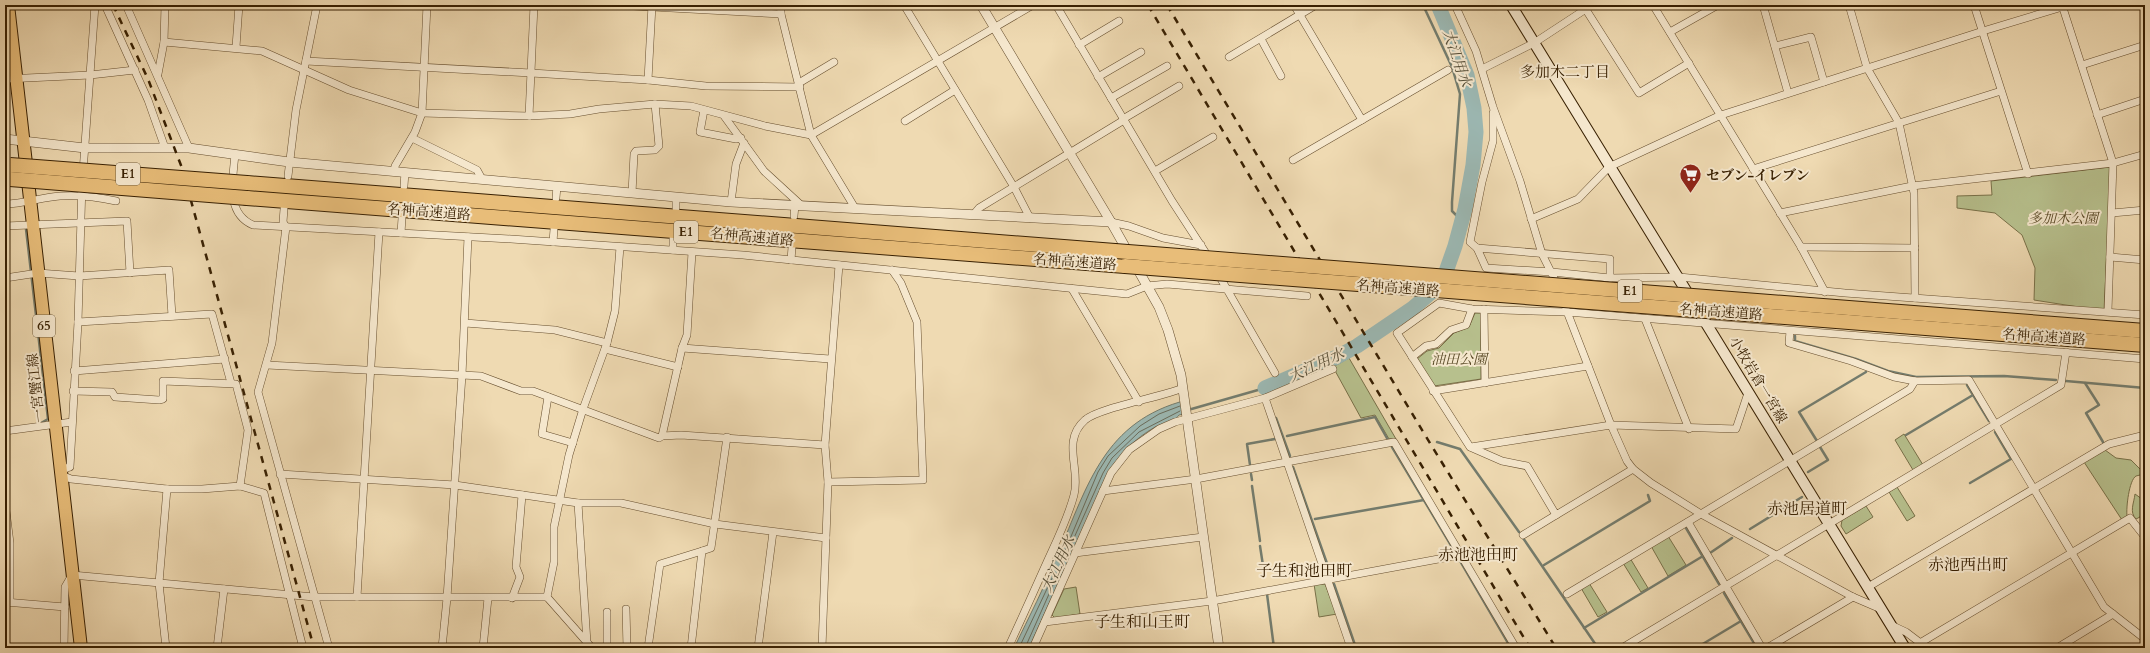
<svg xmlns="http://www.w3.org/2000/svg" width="2150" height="653" font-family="Cardo,'Noto Serif JP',serif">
<rect width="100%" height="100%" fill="#efdab2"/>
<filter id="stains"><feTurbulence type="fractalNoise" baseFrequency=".005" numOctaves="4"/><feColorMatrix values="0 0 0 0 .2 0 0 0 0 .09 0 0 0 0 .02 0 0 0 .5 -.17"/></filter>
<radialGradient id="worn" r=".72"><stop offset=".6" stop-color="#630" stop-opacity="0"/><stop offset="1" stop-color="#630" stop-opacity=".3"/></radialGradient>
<g fill="#b7c08d" stroke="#787048">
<path d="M2111,167L2104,311L2034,300L2035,268L2022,235L1995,213L1957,208V196L1992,195L1991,181Z"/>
<path d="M1475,313H1481V379L1434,386L1417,359L1427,351L1439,348L1454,333L1469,327Z"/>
<path d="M1349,358L1396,439H1389L1375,415L1361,418L1333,367Z"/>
<path d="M1904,434L1923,465L1913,470L1895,440Z"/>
<path d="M2105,450L2116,458L2131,460L2140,469H2145V478L2140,475L2136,476C2129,480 2126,508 2127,516L2122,520L2084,462Z"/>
<path d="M1897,487L1915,516L1907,521L1889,492Z"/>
<path d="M2135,494L2142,499L2144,508L2140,517L2136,519C2129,512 2134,503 2135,494Z"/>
<path d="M1866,506L1873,517L1846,534L1841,526L1842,520Z"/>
<path d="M1668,536L1686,565L1668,576L1651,546Z"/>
<path d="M1630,558L1648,588L1641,592L1623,563Z"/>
<path d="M1589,583L1607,612L1598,617L1581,588Z"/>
<path d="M1314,584H1325L1337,614L1319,617Z"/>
<path d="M1076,587L1080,614L1055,618L1052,615L1064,589Z"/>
</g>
<path fill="#9cb9b4" stroke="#747c6d" d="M1187,400L1189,413L1179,415C1174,423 1162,423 1155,427C1134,439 1119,455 1107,475L1029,648H1014C1029,617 1045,586 1058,554C1088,485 1104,421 1187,400Z"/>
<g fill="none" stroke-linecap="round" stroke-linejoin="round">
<g stroke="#6a6c5b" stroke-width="1">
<path d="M1180,406L1159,414L1140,426L1108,456L1098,472L1062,558H1065L1103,473L1112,458L1139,432L1180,411"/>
<path d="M1019,648L1054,574L1056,573L1057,576L1025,648"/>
</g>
<g stroke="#747c6d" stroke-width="2.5">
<path d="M1423,5L1452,67L1460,94L1452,202V211L1462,221"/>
<path d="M5,75H7"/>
<path d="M26,229L48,419L41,423"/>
<path d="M1795,336V341L1856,359L1888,371L1916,377L2004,376L2056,380"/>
<path d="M2066,381L2145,388"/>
<path d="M2085,383L2099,405L2086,413L2103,442"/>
<path d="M1967,385L1989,421"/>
<path d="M1188,410L1265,388"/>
<path d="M1276,418L1290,456"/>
<path d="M1906,435L1973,395"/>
<path d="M1287,436L1375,417L1388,440"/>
<path d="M1817,441L1799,412L1866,372"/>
<path d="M1437,442L1460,449L1519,532"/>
<path d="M1392,447L1455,552"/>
<path d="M1250,465L1247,444L1275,439"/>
<path d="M1293,467L1330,572"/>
<path d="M1808,472L1828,460L1820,447"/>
<path d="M1251,474L1252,480"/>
<path d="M1970,483L2011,459L1995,432"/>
<path d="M1252,486L1260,541"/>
<path d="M1315,519L1424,500"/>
<path d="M1686,528L1719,584"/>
<path d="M1750,529L1802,497"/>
<path d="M1523,538L1598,648"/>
<path d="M1260,546L1264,572"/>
<path d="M1710,553L1732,538"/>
<path d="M1459,559L1511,648"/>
<path d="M1544,565L1650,501L1648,495"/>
<path d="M1334,584L1356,648"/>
<path d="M1724,593L1757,648"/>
<path d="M1267,594L1274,648"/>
<path d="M1584,628L1703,556"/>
<path d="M1696,648L1741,621"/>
</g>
<path stroke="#9cb9b4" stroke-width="15" d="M1265,388L1337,357L1357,346L1413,308L1442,283L1455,246L1465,209L1473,165L1476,132L1474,108L1467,75L1438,5"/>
<defs>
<g id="minor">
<path d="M105,5L148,100L165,148"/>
<path d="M126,5L189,148"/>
<path d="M615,5L781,14"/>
<path d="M781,5V14L811,135L855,208"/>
<path d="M904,5L1014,187L1030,218"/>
<path d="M1056,5L1172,201L1209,258"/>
<path d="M1294,5L1362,120"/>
<path d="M1455,5L1476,51L1493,107L1520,181L1542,254L1558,286"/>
<path d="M1583,5L1639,93L1689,63"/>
<path d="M1653,5L1801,247L1825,292"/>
<path d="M1763,5L1788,93"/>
<path d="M1849,5L1867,68L1899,123L1914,193L1915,298"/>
<path d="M1974,5L2028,174"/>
<path d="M2062,5L2113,163L2108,311"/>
<path d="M1670,32L1718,5"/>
<path d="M1261,39L1281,76"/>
<path d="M164,42L262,51L349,90L422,113L529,116L570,114L599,109L655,104L691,106L765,126L811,135L1033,5"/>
<path d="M1079,45L1119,21"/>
<path d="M1775,46L1811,37L1824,82"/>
<path d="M236,47L239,5"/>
<path d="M1229,57L1316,5"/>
<path d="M306,61L531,73L648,80L706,86L800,87"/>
<path d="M2082,65L2145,45"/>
<path d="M1482,69L1534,43L1592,5"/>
<path d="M158,74L164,42L165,5"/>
<path d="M1098,77L1141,52"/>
<path d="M5,79L90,75L135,70"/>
<path d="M648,80L652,5"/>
<path d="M799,83L834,62"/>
<path d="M1111,98L1167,66"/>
<path d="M704,110L700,132L736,139L741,138"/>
<path d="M1493,113V141L1482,182L1470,242L1477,248L1610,259V278"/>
<path d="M2097,115L2145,99"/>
<path d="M529,116L534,5"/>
<path d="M724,116L764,171L801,205"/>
<path d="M1123,119L1179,86"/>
<path d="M905,121L955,90"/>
<path d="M412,138L477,170L482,179"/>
<path d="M235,154C233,179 225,213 253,225L511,239L743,255L1127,294L1147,286L1167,284L1307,296"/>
<path d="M1293,160L1448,70"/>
<path d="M1753,169L2001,91"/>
<path d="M1155,171L1213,137"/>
<path d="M83,172L95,5"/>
<path d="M394,172L395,166L415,132L422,113L427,5"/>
<path d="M288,176L296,110L317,5"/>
<path d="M82,183L78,322L70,467L66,468L61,475L71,479L167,489H202L240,486L264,493L303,648"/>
<path d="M404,186L405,172"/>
<path d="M632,193L634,154L636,151L655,150L659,146L655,104"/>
<path d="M556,198L557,186"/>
<path d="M731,202L736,164L744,143"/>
<path d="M5,204C24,204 42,197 60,196C79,195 98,197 116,201"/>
<path d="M676,208V197"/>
<path d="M284,209L283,222L286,227L272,343L258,392L329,648"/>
<path d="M1780,213L1912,186L2113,163L2145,154"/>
<path d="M2112,213L2145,210"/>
<path d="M974,214L979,208L1124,120"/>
<path d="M794,216L795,205"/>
<path d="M1531,219L1578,199L1609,167L1721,115L1983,31L2069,5"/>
<path d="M1111,222L1129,226L1163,238L1201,245"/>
<path d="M5,226L127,221L130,273"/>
<path d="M401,233L402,218"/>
<path d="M553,242L554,229"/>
<path d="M1801,247L1915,248"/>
<path d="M1477,248L1486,268L1552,272L1610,278L1679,277L1845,293L2145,315"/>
<path d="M673,250V239"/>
<path d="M2110,257L2145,260"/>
<path d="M791,260L792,247"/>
<path d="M1217,272L1275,373"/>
<path d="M5,278L38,273L79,276L169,270L172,316"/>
<path d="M1072,289L1139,402"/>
<path d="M1484,309L1485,383"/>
<path d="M1566,309L1611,425L1627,461L1633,469L1651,483L1701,514L1853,597L1881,609"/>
<path d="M1645,319L1689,429"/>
<path d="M78,322L212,314L231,383"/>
<path d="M465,323L555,330L607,343"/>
<path d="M1790,331L1789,343L1851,361L1894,377L1915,381L1969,380L2104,607L2145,639"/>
<path d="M682,348L830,359"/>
<path d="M605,349L678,367"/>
<path d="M1412,357L1426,346L1436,344L1451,330L1466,325L1472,309"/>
<path d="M267,365L481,376L521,391H533L659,438L662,436L681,435L825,445"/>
<path d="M74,371L225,359"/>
<path d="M73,391L112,392L115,397L159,400L163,399V381L236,384L248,430L240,486"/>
<path d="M1433,391L1588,366"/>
<path d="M548,397L542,434L573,443"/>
<path d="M1265,398L1351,648"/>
<path d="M5,431L72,422"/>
<path d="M662,436L682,348L687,335L692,252"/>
<path d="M1471,447L1611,425L1736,429L1748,393"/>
<path d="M1633,469L1556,515L1527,466L1502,461L1470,447L1397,333L1439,303L1472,309L1567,312L2145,359"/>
<path d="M280,474L455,485L578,503H621L715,524L826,538"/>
<path d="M828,482L923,480L917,322L901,283L892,270"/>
<path d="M1103,491L1196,479L1394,442L1516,648"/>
<path d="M5,503L10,543V602"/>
<path d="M578,503L587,643"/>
<path d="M1688,522L1762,648"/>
<path d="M1523,535L1556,515"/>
<path d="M1075,553L1203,537"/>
<path d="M1868,587L2109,444L2145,435"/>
<path d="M1567,594L1910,389L1915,381"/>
<path d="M357,597L379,232"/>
<path d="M512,598L520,577L516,567L522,495"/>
<path d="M5,602L65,607"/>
<path d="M626,609L627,648"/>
<path d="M1045,622L1212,601L1460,555"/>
<path d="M1891,625L1906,632L1927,648"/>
<path d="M1920,643L2130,518L2145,537"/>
<path d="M64,648L65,587L72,575L314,597H547"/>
<path d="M166,648L159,583L167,489"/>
<path d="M217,648L224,589"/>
<path d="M442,648L447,598L462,375L468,237"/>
<path d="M483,648L488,598"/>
<path d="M592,648L547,597L554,562V527L569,455L583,409L607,343L615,311L620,247"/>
<path d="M607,648V612"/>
<path d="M648,648L660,564L702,551"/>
<path d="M691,648L702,551L711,548L727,437"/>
<path d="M758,648L773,532"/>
<path d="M822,648L828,482L825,445L839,265"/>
<path d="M1008,648C1021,620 1034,591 1047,562C1057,540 1068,518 1074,495C1081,469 1061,441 1085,420C1098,408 1162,397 1183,388"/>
<path d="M1033,648L1111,473L1129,450L1159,429L1175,422L1265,398L1333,369"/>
<path d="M1622,648L2061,385L2066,352"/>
<path d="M1767,648L1853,597"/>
<path d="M2057,648L2113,614"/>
</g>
<g id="tertiary">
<path d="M981,5L1111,222L1159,307L1168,330L1181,375L1219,648"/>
<path d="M5,139L85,148H189L289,162L731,202L1111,222"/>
</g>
<path id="secondary" d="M1511,5L1905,648"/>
<path id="primary" d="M8,5L81,648"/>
<g id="motorway">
<path d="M247,183L1115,251"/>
<path d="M247,198L1125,266"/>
</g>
</defs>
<use href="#minor" stroke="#664e2e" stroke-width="8"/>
<use href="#tertiary" stroke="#664e2e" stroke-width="10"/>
<use href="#secondary" stroke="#382002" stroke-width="12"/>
<use href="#primary" stroke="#382002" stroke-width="14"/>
<use href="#motorway" stroke="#382002" stroke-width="16"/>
<use href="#minor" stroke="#f5e7cd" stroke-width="7"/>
<use href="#tertiary" stroke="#f5e7cd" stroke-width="9"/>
<use href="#secondary" stroke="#f5e7cd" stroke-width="10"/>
<use href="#primary" stroke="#e8bd79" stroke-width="12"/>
<use href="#motorway" stroke="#e8bd79" stroke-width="14"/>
<g stroke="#382002" stroke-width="2.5" stroke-dasharray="7 7" stroke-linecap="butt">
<path d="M113,5L148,79L182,168L314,648"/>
<path d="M1148,5L1530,648"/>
<path d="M1167,5L1425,435L1556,648"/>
</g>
<defs>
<g id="motorway-bridge">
<path d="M10,165L247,183"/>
<path d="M10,179L247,198"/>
<path d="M1115,251L2145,331"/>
<path d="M1125,266L2145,345"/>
</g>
</defs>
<use href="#motorway-bridge" stroke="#382002" stroke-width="16" stroke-linecap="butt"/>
<use href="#motorway-bridge" stroke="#e8bd79" stroke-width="14"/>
</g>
<defs>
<symbol id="supermarket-pin" viewBox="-11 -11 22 30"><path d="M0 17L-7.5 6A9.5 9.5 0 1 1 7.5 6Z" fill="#8f2418" stroke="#f5e7cd"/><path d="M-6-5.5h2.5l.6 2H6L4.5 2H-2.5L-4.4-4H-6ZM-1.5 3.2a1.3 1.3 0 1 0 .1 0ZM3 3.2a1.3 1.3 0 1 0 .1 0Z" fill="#fff"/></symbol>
</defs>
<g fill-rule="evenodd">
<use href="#supermarket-pin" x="1678" y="162" width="25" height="34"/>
</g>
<g text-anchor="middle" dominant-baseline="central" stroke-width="4" stroke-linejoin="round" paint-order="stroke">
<g fill="#f5e7cd" stroke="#715c3f" stroke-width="1">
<rect x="116" y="163" width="24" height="22" rx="3"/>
<rect x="674" y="221" width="24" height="22" rx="3"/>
<rect x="1618" y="280" width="24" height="22" rx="3"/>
<rect x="33" y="315" width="22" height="22" rx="3"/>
</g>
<g font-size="13" font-weight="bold" fill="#382002">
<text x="128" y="174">E1</text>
<text x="686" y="232">E1</text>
<text x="1630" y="291">E1</text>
<text x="44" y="326">65</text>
</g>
<g font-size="14" font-weight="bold" fill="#382002" stroke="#f5e7cd" text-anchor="start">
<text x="1706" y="175">セブン-イレブン</text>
</g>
<g font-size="14" fill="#382002" stroke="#f5e7cd">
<text transform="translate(429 212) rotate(4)">名神高速道路</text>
<text transform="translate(752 237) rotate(5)">名神高速道路</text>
<text transform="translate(1075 262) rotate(4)">名神高速道路</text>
<text transform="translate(1398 288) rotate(4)">名神高速道路</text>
<text transform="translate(1721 312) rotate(4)">名神高速道路</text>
<text transform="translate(2044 337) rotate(4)">名神高速道路</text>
<text transform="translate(1758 380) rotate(59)">小牧岩倉一宮線</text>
<text transform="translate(36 388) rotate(-96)">一宮蟹江線</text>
</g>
<g font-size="14" font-style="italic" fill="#584825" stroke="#f5e7cd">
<text x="2063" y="218">多加木公園</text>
<text x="1459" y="359">油田公園</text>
</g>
<g font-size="15" font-style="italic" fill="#564e37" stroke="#f5e7cd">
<text transform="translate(1457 58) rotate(71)">大江用水</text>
<text transform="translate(1316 365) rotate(-25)">大江用水</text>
<text transform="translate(1058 564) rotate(-65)">大江用水</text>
</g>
<g font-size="15" fill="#382002" stroke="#f5e7cd">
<text x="1565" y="72">多加木二丁目</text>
</g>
<g font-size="16" fill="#382002" stroke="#f5e7cd">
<text x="1807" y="509">赤池居道町</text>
<text x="1478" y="555">赤池池田町</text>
<text x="1968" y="565">赤池西出町</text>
<text x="1304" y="571">子生和池田町</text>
<text x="1142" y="622">子生和山王町</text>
</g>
</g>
<rect width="2150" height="653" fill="none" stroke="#efdab2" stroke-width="20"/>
<rect x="6" y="6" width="2138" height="641" fill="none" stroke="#382002" stroke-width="2"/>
<rect x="10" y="10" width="2130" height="633" fill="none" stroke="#382002"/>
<rect width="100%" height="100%" filter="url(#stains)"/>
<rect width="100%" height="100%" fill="url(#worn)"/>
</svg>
